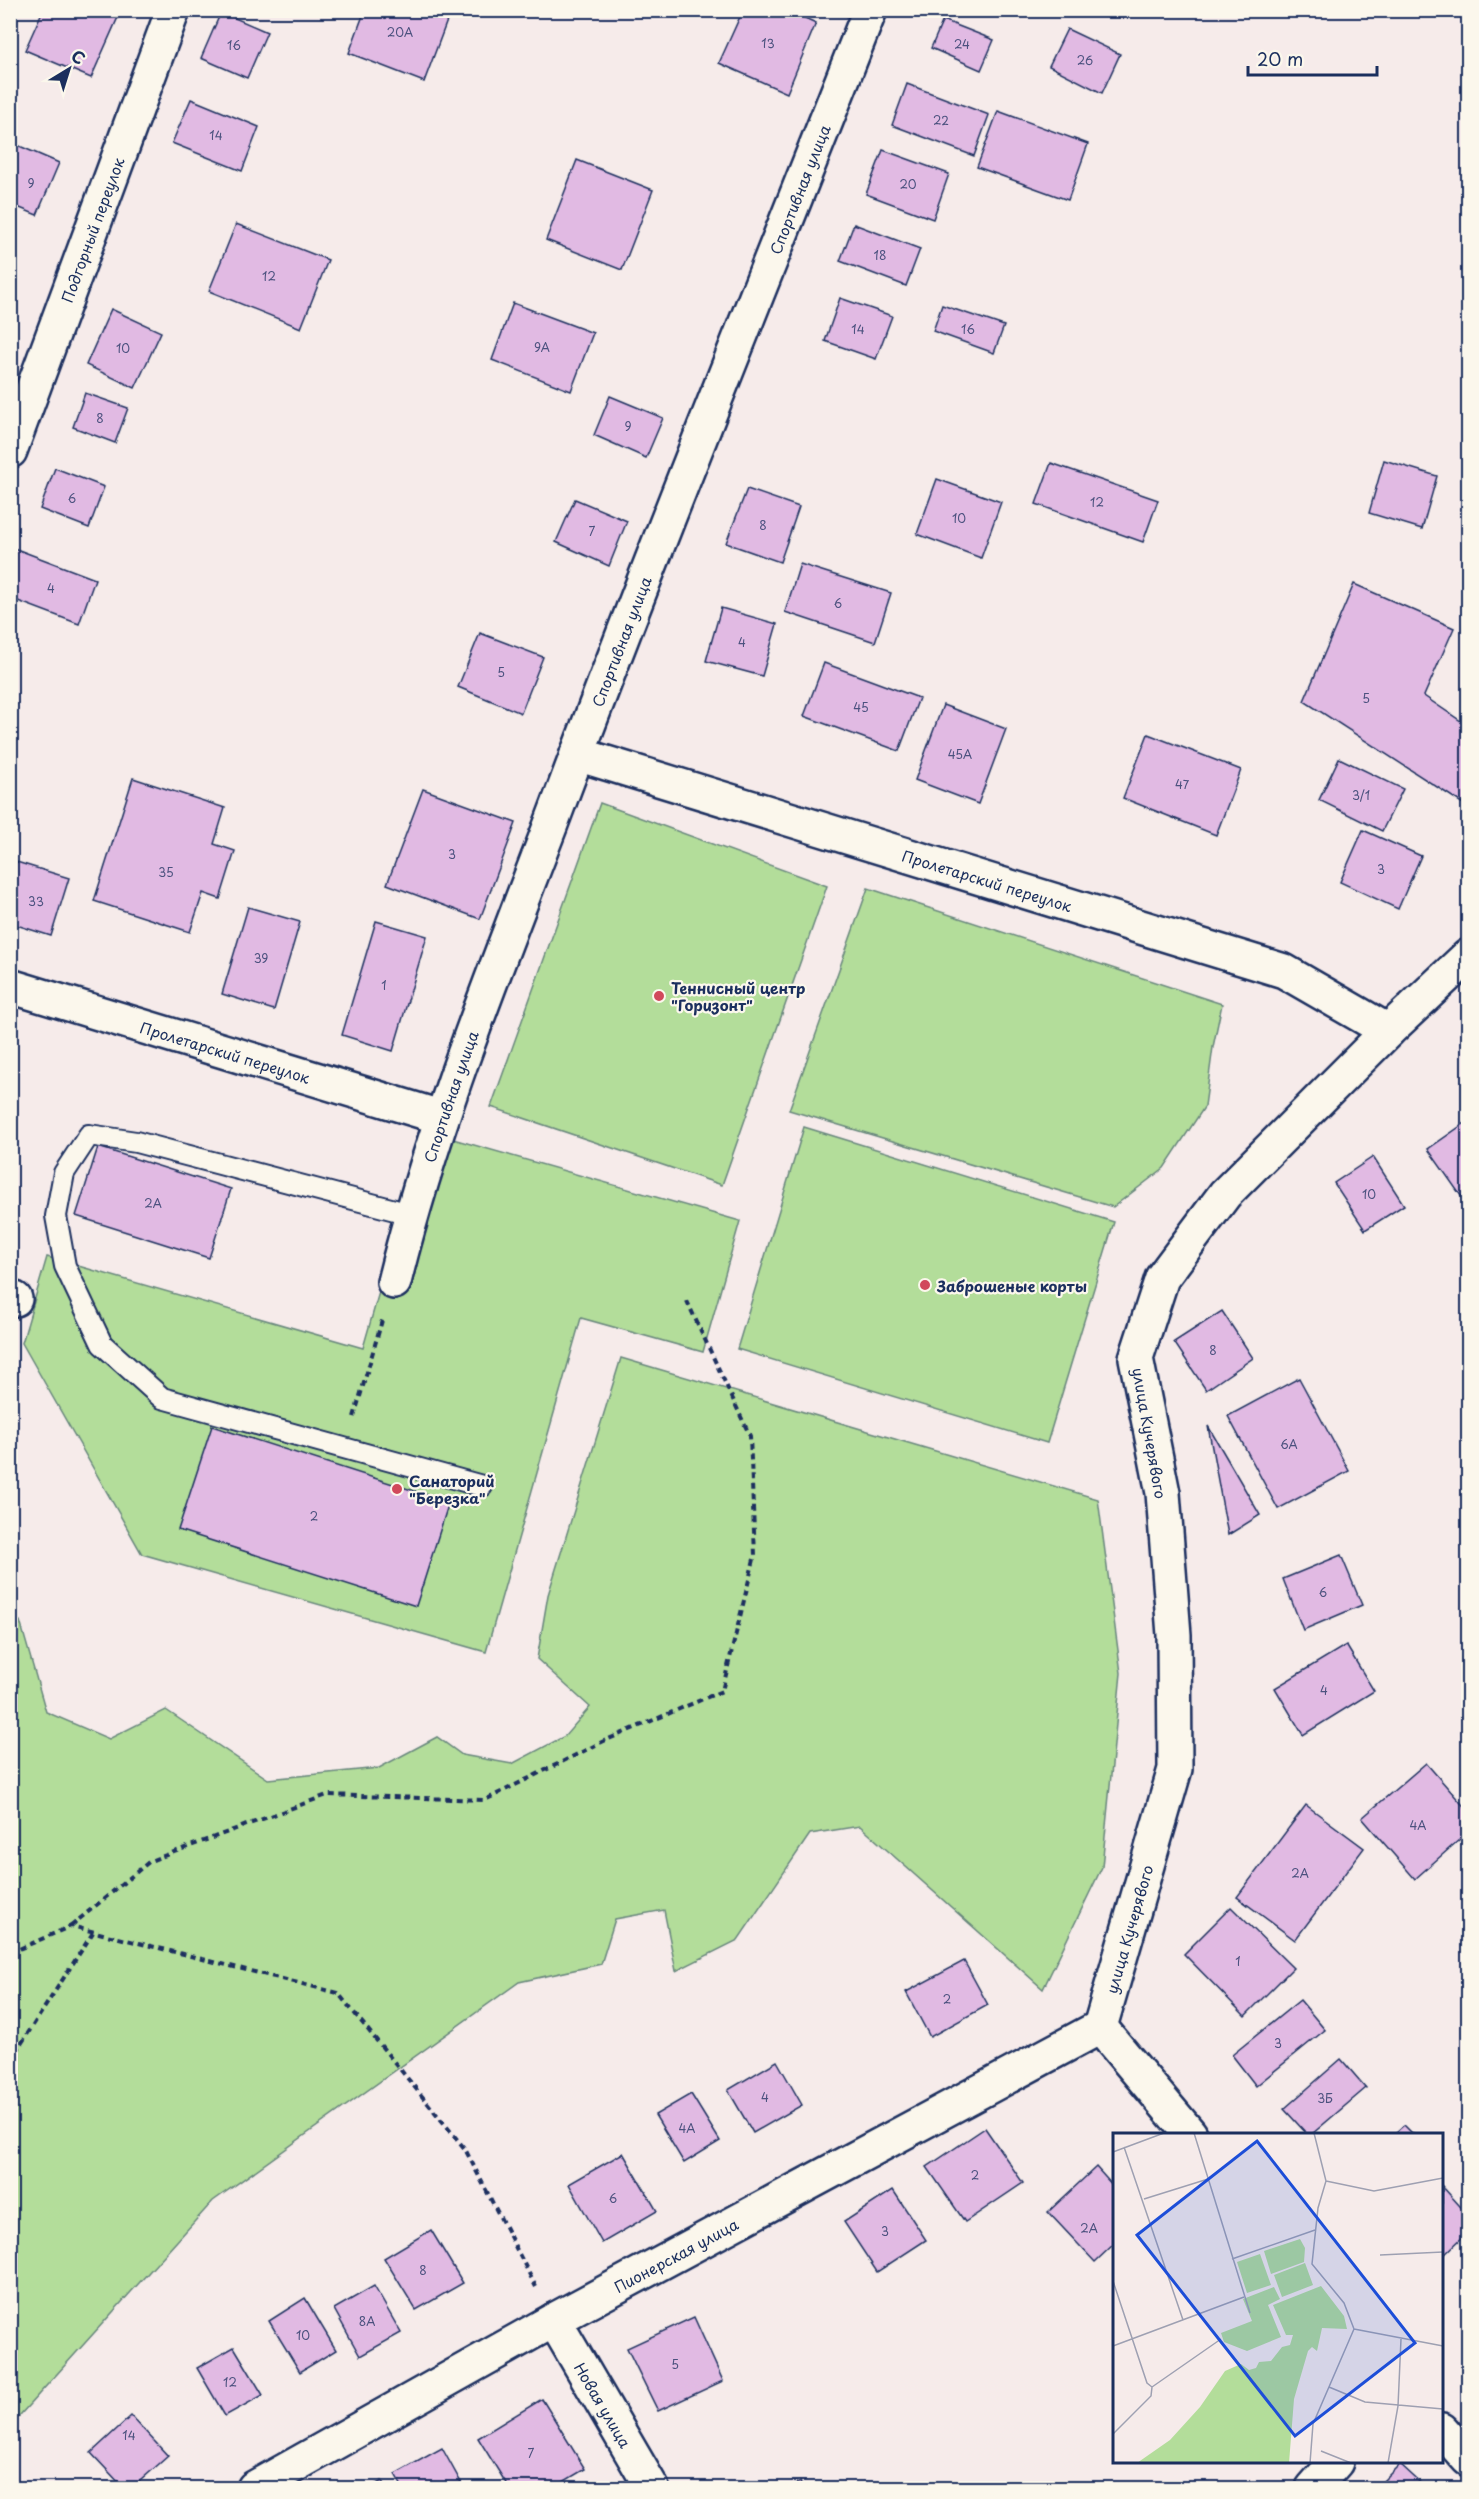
<svg xmlns="http://www.w3.org/2000/svg" width="1479" height="2499" font-family="'Playpen Sans',sans-serif">
<rect width="100%" height="100%" fill="#f6ebea"/>
<filter id="ink" filterUnits="userSpaceOnUse"><feTurbulence type="fractalNoise" baseFrequency=".0167" numOctaves="2"/><feDisplacementMap in="SourceGraphic" scale="12" xChannelSelector="R" yChannelSelector="G"/><feConvolveMatrix kernelMatrix="1 2 1 2 8 2 1 2 1" color-interpolation-filters="sRGB"/></filter>
<g filter="url(#ink)">
<g fill="#b3dd9a" stroke="#67867c" stroke-width="1.5">
<path d="M600,803L827,886L722,1185L491,1107Z"/>
<path d="M868,888L1222,1004L1213,1047L1205,1106L1164,1168L1113,1207L789,1110Z"/>
<path d="M804,1127L1114,1222L1047,1443L737,1349Z"/>
<path d="M425,1131L740,1221L703,1352L581,1318L486,1652L142,1554L22,1343L47,1257L363,1348Z"/>
<path d="M621,1358L1098,1499L1121,1673L1102,1867L1043,1989L860,1826L810,1834L738,1940L676,1971L664,1910L615,1919L601,1964L519,1982L213,2201L11,2425V1618L20,1621L46,1712L109,1739L166,1710L268,1779L379,1768L437,1737L462,1755L512,1764L565,1736L590,1707L537,1659L548,1595Z"/>
</g>
<g fill="#e1bae3" stroke="#1b2f5e" stroke-width="1.5">
<path d="M43,10H109L119,15L91,78L25,50Z"/>
<path d="M365,10H451L424,82L349,53Z"/>
<path d="M743,10H787L816,23L787,93L719,63Z"/>
<path d="M221,12L267,32L247,78L201,58Z"/>
<path d="M943,20L994,40L981,70L931,48Z"/>
<path d="M1067,29L1120,54L1102,93L1049,66Z"/>
<path d="M907,84L989,115L974,156L892,125Z"/>
<path d="M191,99L259,127L242,171L172,143Z"/>
<path d="M998,111L1088,144L1068,200L977,167Z"/>
<path d="M10,142L59,163L37,215L10,204Z"/>
<path d="M883,150L949,174L933,219L866,194Z"/>
<path d="M577,160L653,190L622,270L546,240Z"/>
<path d="M236,224L328,260L301,328L209,291Z"/>
<path d="M854,224L920,249L906,286L840,261Z"/>
<path d="M840,298L892,316L876,359L825,341Z"/>
<path d="M513,303L593,333L571,391L492,360Z"/>
<path d="M942,305L1004,326L994,353L933,331Z"/>
<path d="M111,309L161,332L135,388L86,365Z"/>
<path d="M85,393L128,408L115,443L73,427Z"/>
<path d="M610,396L663,418L646,458L594,435Z"/>
<path d="M1384,460L1437,476L1422,529L1369,513Z"/>
<path d="M1051,463L1158,500L1143,542L1036,504Z"/>
<path d="M55,468L104,487L89,528L40,509Z"/>
<path d="M937,479L1001,502L981,558L917,534Z"/>
<path d="M747,489L799,507L780,562L726,543Z"/>
<path d="M575,499L627,521L609,566L556,542Z"/>
<path d="M11,547L95,579L79,624L10,598Z"/>
<path d="M800,564L891,593L875,642L785,612Z"/>
<path d="M1354,584L1454,628L1424,696L1468,726V807L1304,701Z"/>
<path d="M721,608L777,624L762,676L706,661Z"/>
<path d="M480,633L543,657L521,713L458,687Z"/>
<path d="M824,663L919,698L899,751L804,716Z"/>
<path d="M943,705L1006,729L978,804L915,780Z"/>
<path d="M1148,734L1241,770L1216,835L1123,798Z"/>
<path d="M1339,758L1403,789L1382,831L1319,800Z"/>
<path d="M133,778L225,808L214,844L235,851L220,899L203,893L190,932L94,901Z"/>
<path d="M423,789L516,823L480,919L387,884Z"/>
<path d="M1363,830L1421,856L1398,909L1340,882Z"/>
<path d="M10,860L69,878L51,936L10,923Z"/>
<path d="M248,907L300,922L274,1010L222,994Z"/>
<path d="M376,921L427,936L393,1051L342,1035Z"/>
<path d="M1468,1121V1206L1428,1149Z"/>
<path d="M98,1147L231,1189L209,1258L76,1216Z"/>
<path d="M1373,1157L1404,1205L1365,1230L1334,1183Z"/>
<path d="M1222,1311L1253,1358L1206,1390L1174,1342Z"/>
<path d="M1299,1378L1349,1471L1278,1509L1228,1416Z"/>
<path d="M212,1426L449,1502L416,1606L178,1530Z"/>
<path d="M1208,1426L1260,1515L1228,1535Z"/>
<path d="M1341,1555L1362,1605L1303,1630L1283,1579Z"/>
<path d="M1346,1645L1374,1691L1303,1735L1275,1688Z"/>
<path d="M1426,1763L1468,1811V1832L1415,1879L1362,1818Z"/>
<path d="M1306,1805L1364,1848L1295,1940L1237,1897Z"/>
<path d="M1231,1907L1293,1968L1245,2016L1184,1954Z"/>
<path d="M964,1961L988,2005L930,2037L906,1992Z"/>
<path d="M1300,2000L1325,2030L1256,2086L1232,2055Z"/>
<path d="M1341,2059L1366,2088L1312,2134H1307L1284,2109Z"/>
<path d="M777,2061L802,2105L753,2133L728,2090Z"/>
<path d="M691,2094L720,2141L684,2163L655,2115Z"/>
<path d="M1404,2125L1413,2134H1394Z"/>
<path d="M985,2128L1023,2183L965,2222L927,2167Z"/>
<path d="M623,2153L657,2211L602,2243L569,2184Z"/>
<path d="M1096,2167L1114,2187V2244L1095,2262L1048,2212Z"/>
<path d="M1442,2186L1468,2215V2232L1442,2257Z"/>
<path d="M893,2190L926,2240L877,2272L844,2222Z"/>
<path d="M431,2230L463,2283L416,2310L384,2258Z"/>
<path d="M374,2286L401,2333L360,2356L334,2309Z"/>
<path d="M305,2298L336,2350L300,2372L269,2321Z"/>
<path d="M694,2317L723,2381L658,2411L627,2348Z"/>
<path d="M234,2347L263,2395L225,2416L197,2368Z"/>
<path d="M542,2399L585,2469L553,2488H509L478,2438Z"/>
<path d="M131,2416L168,2456L132,2488H124L91,2453Z"/>
<path d="M442,2448L464,2488H403L395,2474Z"/>
<path d="M1400,2464L1426,2488H1376Z"/>
<path d="M382,2481L386,2488H369Z"/>
<path d="M800,2482L804,2488H788Z"/>
</g>
<g fill="none" stroke-linecap="round" stroke-linejoin="round">
<defs>
<path id="lane" d="M410,1214L136,1142L89,1135L64,1173L56,1216L65,1266L102,1344L162,1398L482,1486"/>
<g id="street">
<path id="s1" d="M10,451L173,10"/>
<path id="s2" d="M577,754L1284,971L1388,1031"/>
<path id="s3" d="M10,986L440,1117"/>
<path id="s4" d="M394,1282C433,1124 493,976 551,824C653,551 763,281 870,10"/>
<path d="M10,1298L15,1299"/>
<path id="s5" d="M1100,2027L1175,1769L1174,1635L1163,1493L1136,1358L1162,1278L1225,1194L1388,1031L1468,956"/>
<path d="M1100,2027L1190,2134"/>
<path id="s6" d="M554,2320L652,2488"/>
<path d="M1442,2430L1468,2459"/>
<path id="s7" d="M254,2488L554,2320L1100,2027"/>
<path d="M1313,2488L1336,2462"/>
</g>
</defs>
<use href="#lane" stroke="#1b2f5e" stroke-width="24"/>
<use href="#street" stroke="#1b2f5e" stroke-width="38"/>
<g stroke="#1b2f5e" stroke-width="4" stroke-dasharray="6 4.5" stroke-linecap="butt">
<path d="M354,1417L383,1317"/>
<path d="M71,1926L150,1861L327,1795L485,1800L604,1741L722,1691L755,1555L750,1436L687,1301"/>
<path d="M10,1953L71,1926L338,1993L465,2149L536,2287"/>
<path d="M10,2061L94,1931"/>
</g>
<use href="#lane" stroke="#fbf7ec" stroke-width="20"/>
<use href="#street" stroke="#fbf7ec" stroke-width="33"/>
</g>
</g>
<g fill="#d1495b" stroke="#fbf7ec" stroke-width="2">
<circle cx="659" cy="996" r="6"/>
<circle cx="925" cy="1285" r="6"/>
<circle cx="397" cy="1489" r="6"/>
</g>
<g text-anchor="middle" dominant-baseline="central" stroke-width="4.5" stroke-linejoin="round" paint-order="stroke">
<g font-size="12" fill="#4c527f">
<text x="400" y="32">20А</text>
<text x="768" y="43">13</text>
<text x="962" y="44">24</text>
<text x="234" y="45">16</text>
<text x="1085" y="60">26</text>
<text x="941" y="120">22</text>
<text x="216" y="135">14</text>
<text x="31" y="183">9</text>
<text x="908" y="184">20</text>
<text x="880" y="255">18</text>
<text x="269" y="276">12</text>
<text x="858" y="329">14</text>
<text x="968" y="329">16</text>
<text x="542" y="347">9А</text>
<text x="123" y="348">10</text>
<text x="100" y="418">8</text>
<text x="628" y="426">9</text>
<text x="72" y="498">6</text>
<text x="1097" y="502">12</text>
<text x="959" y="518">10</text>
<text x="763" y="525">8</text>
<text x="592" y="531">7</text>
<text x="51" y="588">4</text>
<text x="838" y="603">6</text>
<text x="742" y="642">4</text>
<text x="501" y="672">5</text>
<text x="1366" y="698">5</text>
<text x="861" y="707">45</text>
<text x="960" y="754">45А</text>
<text x="1182" y="784">47</text>
<text x="1361" y="795">3/1</text>
<text x="452" y="854">3</text>
<text x="1381" y="869">3</text>
<text x="166" y="872">35</text>
<text x="36" y="901">33</text>
<text x="261" y="958">39</text>
<text x="384" y="985">1</text>
<text x="1369" y="1194">10</text>
<text x="153" y="1203">2А</text>
<text x="1213" y="1350">8</text>
<text x="1289" y="1444">6А</text>
<text x="314" y="1516">2</text>
<text x="1323" y="1592">6</text>
<text x="1324" y="1690">4</text>
<text x="1418" y="1825">4А</text>
<text x="1300" y="1873">2А</text>
<text x="1238" y="1961">1</text>
<text x="947" y="1999">2</text>
<text x="1278" y="2043">3</text>
<text x="765" y="2097">4</text>
<text x="1325" y="2098">3Б</text>
<text x="687" y="2128">4А</text>
<text x="975" y="2175">2</text>
<text x="613" y="2198">6</text>
<text x="1089" y="2228">2А</text>
<text x="885" y="2231">3</text>
<text x="423" y="2270">8</text>
<text x="367" y="2321">8А</text>
<text x="303" y="2335">10</text>
<text x="675" y="2364">5</text>
<text x="230" y="2382">12</text>
<text x="129" y="2435">14</text>
<text x="531" y="2453">7</text>
</g>
<g font-size="15" fill="#1b2f5e" stroke="#fbf7ec">
<text stroke="none"><textPath href="#s4" startOffset="1166">Спортивная улица</textPath></text>
<text stroke="none"><textPath href="#s1" startOffset="236">Подгорный переулок</textPath></text>
<text stroke="none"><textPath href="#s4" startOffset="680">Спортивная улица</textPath></text>
<text stroke="none"><textPath href="#s2" startOffset="429">Пролетарский переулок</textPath></text>
<text stroke="none"><textPath href="#s3" startOffset="225">Пролетарский переулок</textPath></text>
<text stroke="none"><textPath href="#s4" startOffset="194">Спортивная улица</textPath></text>
<text transform="translate(1150 1433) rotate(80)">улица Кучерявого</text>
<text stroke="none"><textPath href="#s5" startOffset="102">улица Кучерявого</textPath></text>
<text stroke="none"><textPath href="#s7" startOffset="482">Пионерская улица</textPath></text>
<text stroke="none"><textPath href="#s6" startOffset="98">Новая улица</textPath></text>
</g>
<g font-size="15" font-weight="bold" fill="#1b2f5e" stroke="#fbf7ec" text-anchor="start">
<text x="671" y="987">Теннисный центр<tspan x="671" dy="17">"Горизонт"</tspan></text>
<text x="937" y="1285">Заброшеные корты</text>
<text x="409" y="1480">Санаторий<tspan x="409" dy="17">"Березка"</tspan></text>
</g>
</g>
<g transform="translate(1113 2133)">
<rect width="330" height="330" fill="#f6ebea"/>
<path d="M187,106L192,115L191,129L158,141L151,118ZM147,121L158,152L134,160L124,129ZM192,130L200,152L169,164L161,142ZM208,153L231,183L234,196L209,195L204,218L199,214L195,218L181,266L176,330H24L57,307L87,274L112,238L128,231L136,237L143,235L146,229L158,228L169,214L177,212L180,202H173L160,172ZM161,154L167,166L155,172L168,204L134,218L111,209L108,200L139,188L130,166Z" fill="#b3dd9a"/>
<path fill="none" stroke="#9ea0b2" stroke-width="1.5" d="M81,0L137,180M201,0L213,48L205,75L199,131L231,170L241,196M11,14L70,187M0,19L51,0M213,48L261,58L330,45M31,66L95,46M267,122L330,119M119,126L202,97M0,148L34,250L39,254L38,263L0,301M241,196L330,213M0,213L131,164M39,254L108,206M216,254L252,269L330,276M208,318L238,330M197,330L200,291L241,196M275,330L285,273L288,206"/>
<path fill="#1d4ed8" fill-opacity="0.15" stroke="#1d4ed8" stroke-width="3" d="M144,8L302,210L182,303L24,102Z"/>
<rect width="330" height="330" fill="none" stroke="#1b2f5e" stroke-width="3"/>
</g>
<rect width="1479" height="2499" fill="none" stroke="#fbf7ec" stroke-width="36"/>
<rect x="18" y="18" width="1443" height="2463" fill="none" stroke="#1b2f5e" stroke-width="2" filter="url(#ink)"/>
<g transform="translate(69 69) rotate(38)" stroke="#fbf7ec" stroke-width="4.5" paint-order="stroke">
<path d="M0-4.5L10 22L0 15L-10 22Z" fill="#1b2f5e"/>
<text y="-9" font-size="16" font-weight="bold" text-anchor="middle" fill="#1b2f5e">С</text>
</g>
<path d="M1248 66v9h129v-9" fill="none" stroke="#1b2f5e" stroke-width="3"/>
<text x="1257" y="66" font-size="18" fill="#1b2f5e" stroke="#fbf7ec" stroke-width="4.5" paint-order="stroke">20 m</text>
</svg>
